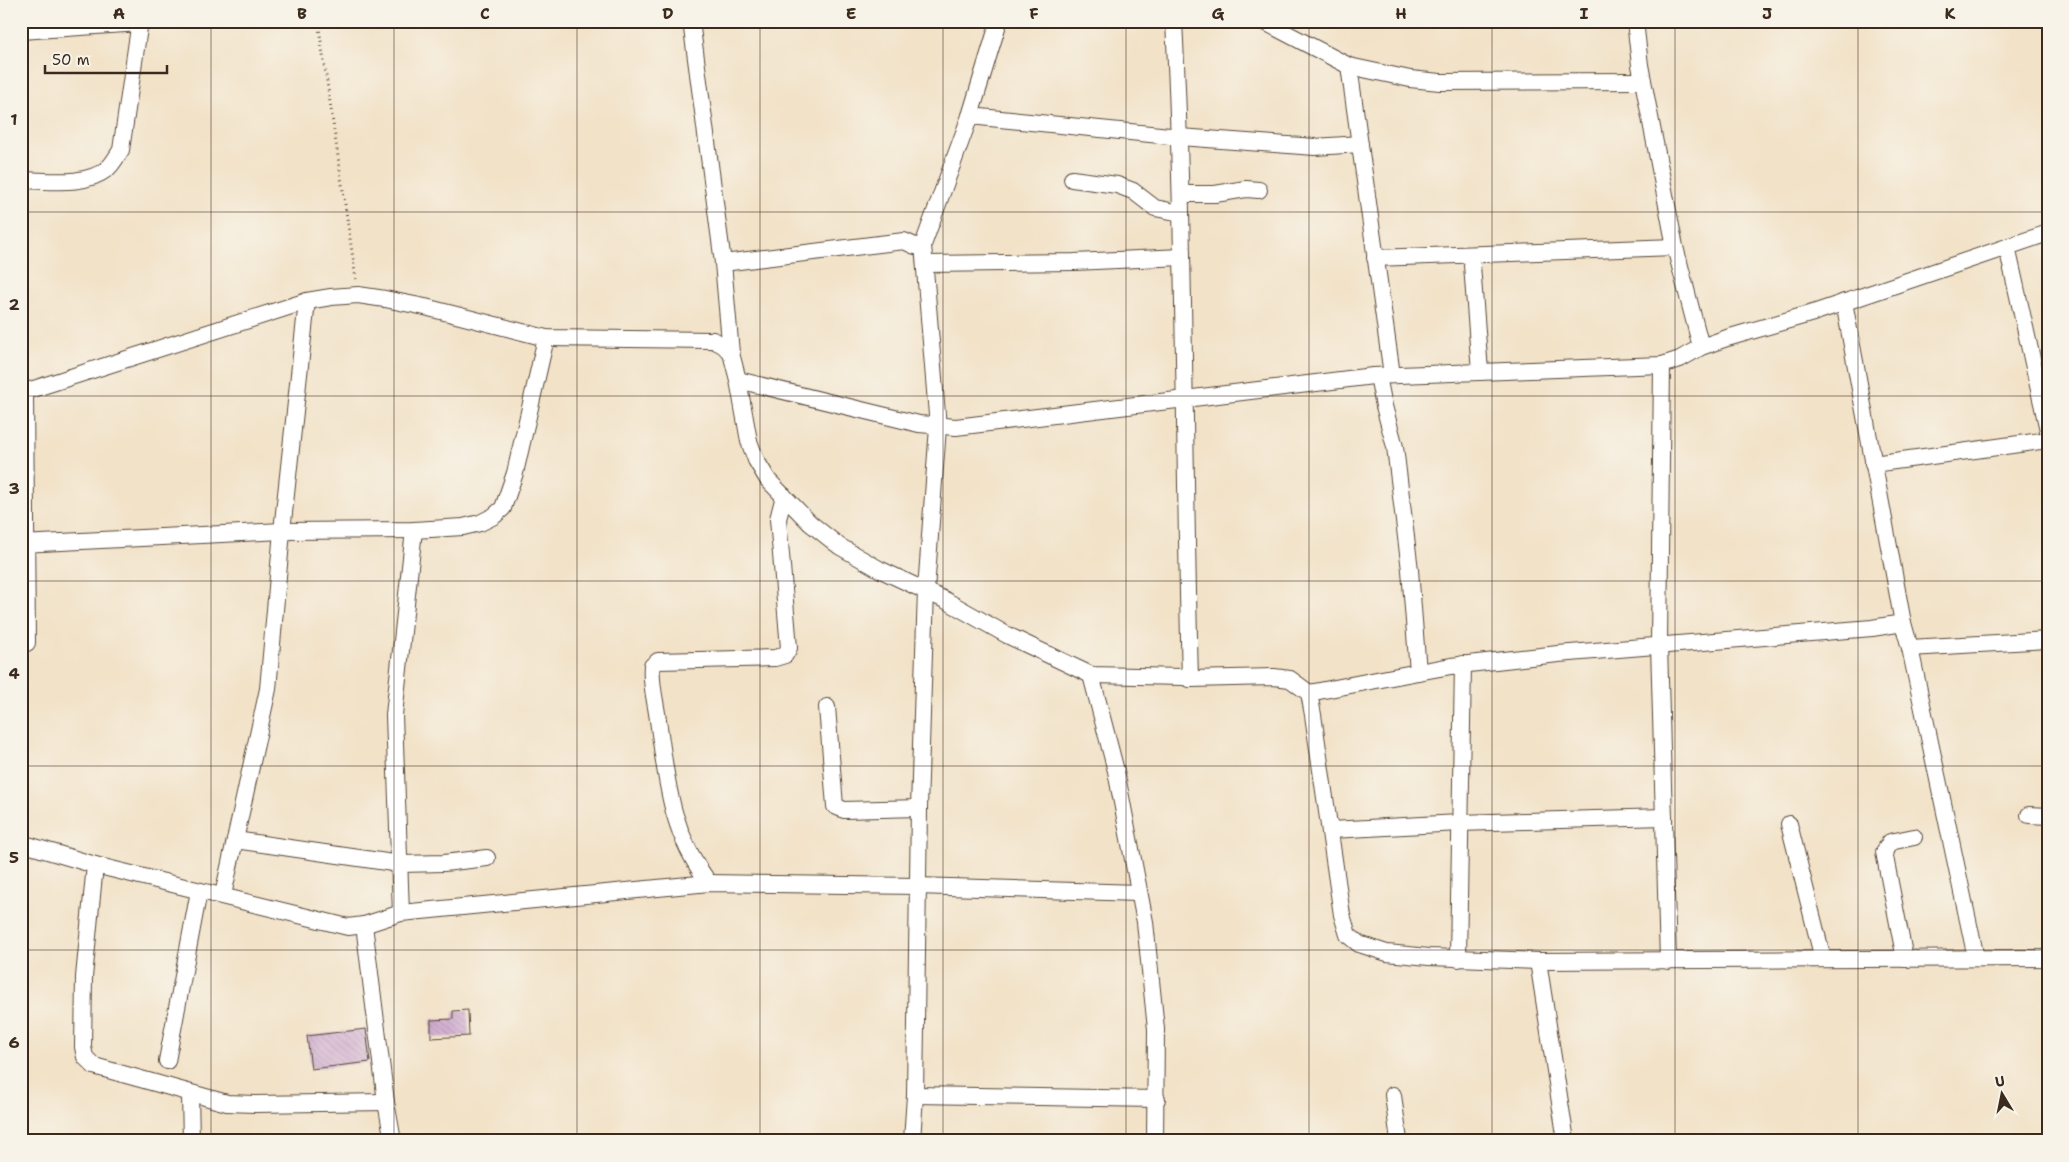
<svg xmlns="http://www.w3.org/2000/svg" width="2069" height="1162" font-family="'Shantell Sans',sans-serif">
<defs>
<pattern id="building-back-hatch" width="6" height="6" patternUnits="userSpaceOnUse" patternTransform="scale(1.25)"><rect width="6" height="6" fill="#cfa9d0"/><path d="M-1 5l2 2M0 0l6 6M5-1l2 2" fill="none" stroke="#a98aa8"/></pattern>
</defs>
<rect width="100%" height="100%" fill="#f7f3e8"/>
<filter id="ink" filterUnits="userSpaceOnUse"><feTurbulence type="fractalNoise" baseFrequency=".02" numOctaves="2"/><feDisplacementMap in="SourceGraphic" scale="10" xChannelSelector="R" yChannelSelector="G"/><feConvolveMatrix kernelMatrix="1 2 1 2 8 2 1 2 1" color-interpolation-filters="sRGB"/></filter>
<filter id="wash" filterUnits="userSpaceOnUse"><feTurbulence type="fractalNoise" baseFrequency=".0096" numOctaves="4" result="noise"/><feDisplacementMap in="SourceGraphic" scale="20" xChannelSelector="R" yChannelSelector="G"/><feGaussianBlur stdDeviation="1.12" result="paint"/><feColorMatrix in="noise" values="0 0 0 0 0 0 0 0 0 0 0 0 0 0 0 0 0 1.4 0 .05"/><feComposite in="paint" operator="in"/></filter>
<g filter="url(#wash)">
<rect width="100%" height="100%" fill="#f2e2c8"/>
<g id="blocks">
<g fill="url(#building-back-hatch)">
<path d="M468,1010L469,1036L431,1038V1020L453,1019V1011Z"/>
<path d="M366,1029L370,1062L311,1069L307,1036Z"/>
</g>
</g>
</g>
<g filter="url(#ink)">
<use href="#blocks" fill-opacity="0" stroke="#564638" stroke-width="1"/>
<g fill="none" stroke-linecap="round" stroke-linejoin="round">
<defs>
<g id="minor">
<path d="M691,21L723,263L731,353L738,380"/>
<path d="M1174,21C1185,240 1184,460 1190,679"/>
<path d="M1263,21L1349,66L1410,79L1440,82L1643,81"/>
<path d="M1635,21L1640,65L1675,247L1701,347"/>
<path d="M21,31L140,23"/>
<path d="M1349,66L1392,375"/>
<path d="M970,116L1180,137L1315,147L1360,144"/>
<path d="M1072,179L1117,185L1133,191L1155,208L1181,213"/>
<path d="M21,180C48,180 84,187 107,169C113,164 117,156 121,150L140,21"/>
<path d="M1181,194H1215L1246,189L1259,190"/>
<path d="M2048,233L1813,313L1727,338L1701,347L1680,359L1662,365L1373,376L956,427L919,424L738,380L749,441L756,460L768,480L810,523L839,546L879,569L945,600L1007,635L1091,675L1184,677L1190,679L1274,677L1290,679L1309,693L1313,715L1342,915L1348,935L1359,944L1387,953L1429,957L1538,961L2048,958"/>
<path d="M2007,247L2048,430"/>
<path d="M1375,258L1675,247"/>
<path d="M723,263L904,241L915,246L923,245L970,116L999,21"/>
<path d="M926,264L1074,262L1182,257"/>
<path d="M1472,265L1480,372"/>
<path d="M1844,302L1903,623"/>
<path d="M1662,365L1659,645L1668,961"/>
<path d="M1378,376L1384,406L1395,447L1410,570L1418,672L1451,666L1558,654L1872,628L1903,623L1910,648L2048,640"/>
<path d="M25,392L27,643"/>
<path d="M21,393L307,301L331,297L358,295L385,299L425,307L546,338L713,340L723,345L731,353"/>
<path d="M1873,464L2048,440"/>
<path d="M21,544L282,531L414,530L463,527L480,523L494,516L503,508L515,473L546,338"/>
<path d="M1910,648L1976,958"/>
<path d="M1091,675L1116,771L1145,922L1156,1029L1155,1141"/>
<path d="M1309,693L1418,672"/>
<path d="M827,707L835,806L844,810L919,808"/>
<path d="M2029,815L2048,816"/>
<path d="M1789,824L1823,959"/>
<path d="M1331,830L1459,823L1664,817"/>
<path d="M235,840L400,864L444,863L487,858"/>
<path d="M21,843L95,865L348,927L364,925L401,913L709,883L917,886L1139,893"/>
<path d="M95,865L84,977L83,1047L85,1057L94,1066L227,1103L255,1104L386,1102"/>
<path d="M709,883C670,832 667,781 658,720C656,703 650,683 652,666L658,661L775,658L785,655L789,648L778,519L784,496"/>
<path d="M223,895L268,689L282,531L307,301"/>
<path d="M401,913L394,715L414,530"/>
<path d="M364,925L386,1102L393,1141"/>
<path d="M1458,959L1463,664"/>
<path d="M1905,959L1884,852L1890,842L1914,837"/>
<path d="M1538,961L1566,1141"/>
<path d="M167,1061L199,891"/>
<path d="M190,1094L191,1141"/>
<path d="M915,1095L1157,1099"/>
<path d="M1393,1095L1399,1141"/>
<path d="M912,1141L915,1095L919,808L926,590L938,427L923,245"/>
</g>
</defs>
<use href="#minor" stroke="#564638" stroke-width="18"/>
<path stroke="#564638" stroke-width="3" stroke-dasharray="1 4" stroke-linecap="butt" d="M318,21L356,279"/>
<use href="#minor" stroke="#fff" stroke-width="16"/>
</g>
</g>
<path fill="none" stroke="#3b2a1e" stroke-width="1" stroke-opacity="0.55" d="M211,21V1141M394,21V1141M577,21V1141M760,21V1141M943,21V1141M1126,21V1141M1309,21V1141M1492,21V1141M1675,21V1141M1858,21V1141M21,212H2048M21,396H2048M21,581H2048M21,766H2048M21,950H2048"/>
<rect width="2069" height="1162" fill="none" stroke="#f7f3e8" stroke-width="55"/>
<g transform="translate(2002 1094) rotate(350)" stroke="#f7f3e8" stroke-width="4" paint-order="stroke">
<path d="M0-4L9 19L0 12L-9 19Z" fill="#3b2a1e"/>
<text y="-8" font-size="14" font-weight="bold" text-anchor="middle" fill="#3b2a1e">U</text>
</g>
<path d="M45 65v8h122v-8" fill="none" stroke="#3b2a1e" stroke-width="2.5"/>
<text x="52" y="65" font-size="15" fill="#3b2a1e" stroke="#f7f3e8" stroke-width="4" paint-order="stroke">50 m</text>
<rect x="28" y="28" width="2014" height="1106" fill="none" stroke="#3b2a1e" stroke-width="2"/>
<g font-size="16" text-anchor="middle" font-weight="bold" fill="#3b2a1e">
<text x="119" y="19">A</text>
<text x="302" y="19">B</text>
<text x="485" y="19">C</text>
<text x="668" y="19">D</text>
<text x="851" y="19">E</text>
<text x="1034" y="19">F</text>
<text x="1218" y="19">G</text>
<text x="1401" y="19">H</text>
<text x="1584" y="19">I</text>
<text x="1767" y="19">J</text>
<text x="1950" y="19">K</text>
<text x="14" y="125">1</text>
<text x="14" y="310">2</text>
<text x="14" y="494">3</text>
<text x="14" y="679">4</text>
<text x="14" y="863">5</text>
<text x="14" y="1048">6</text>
</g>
</svg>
